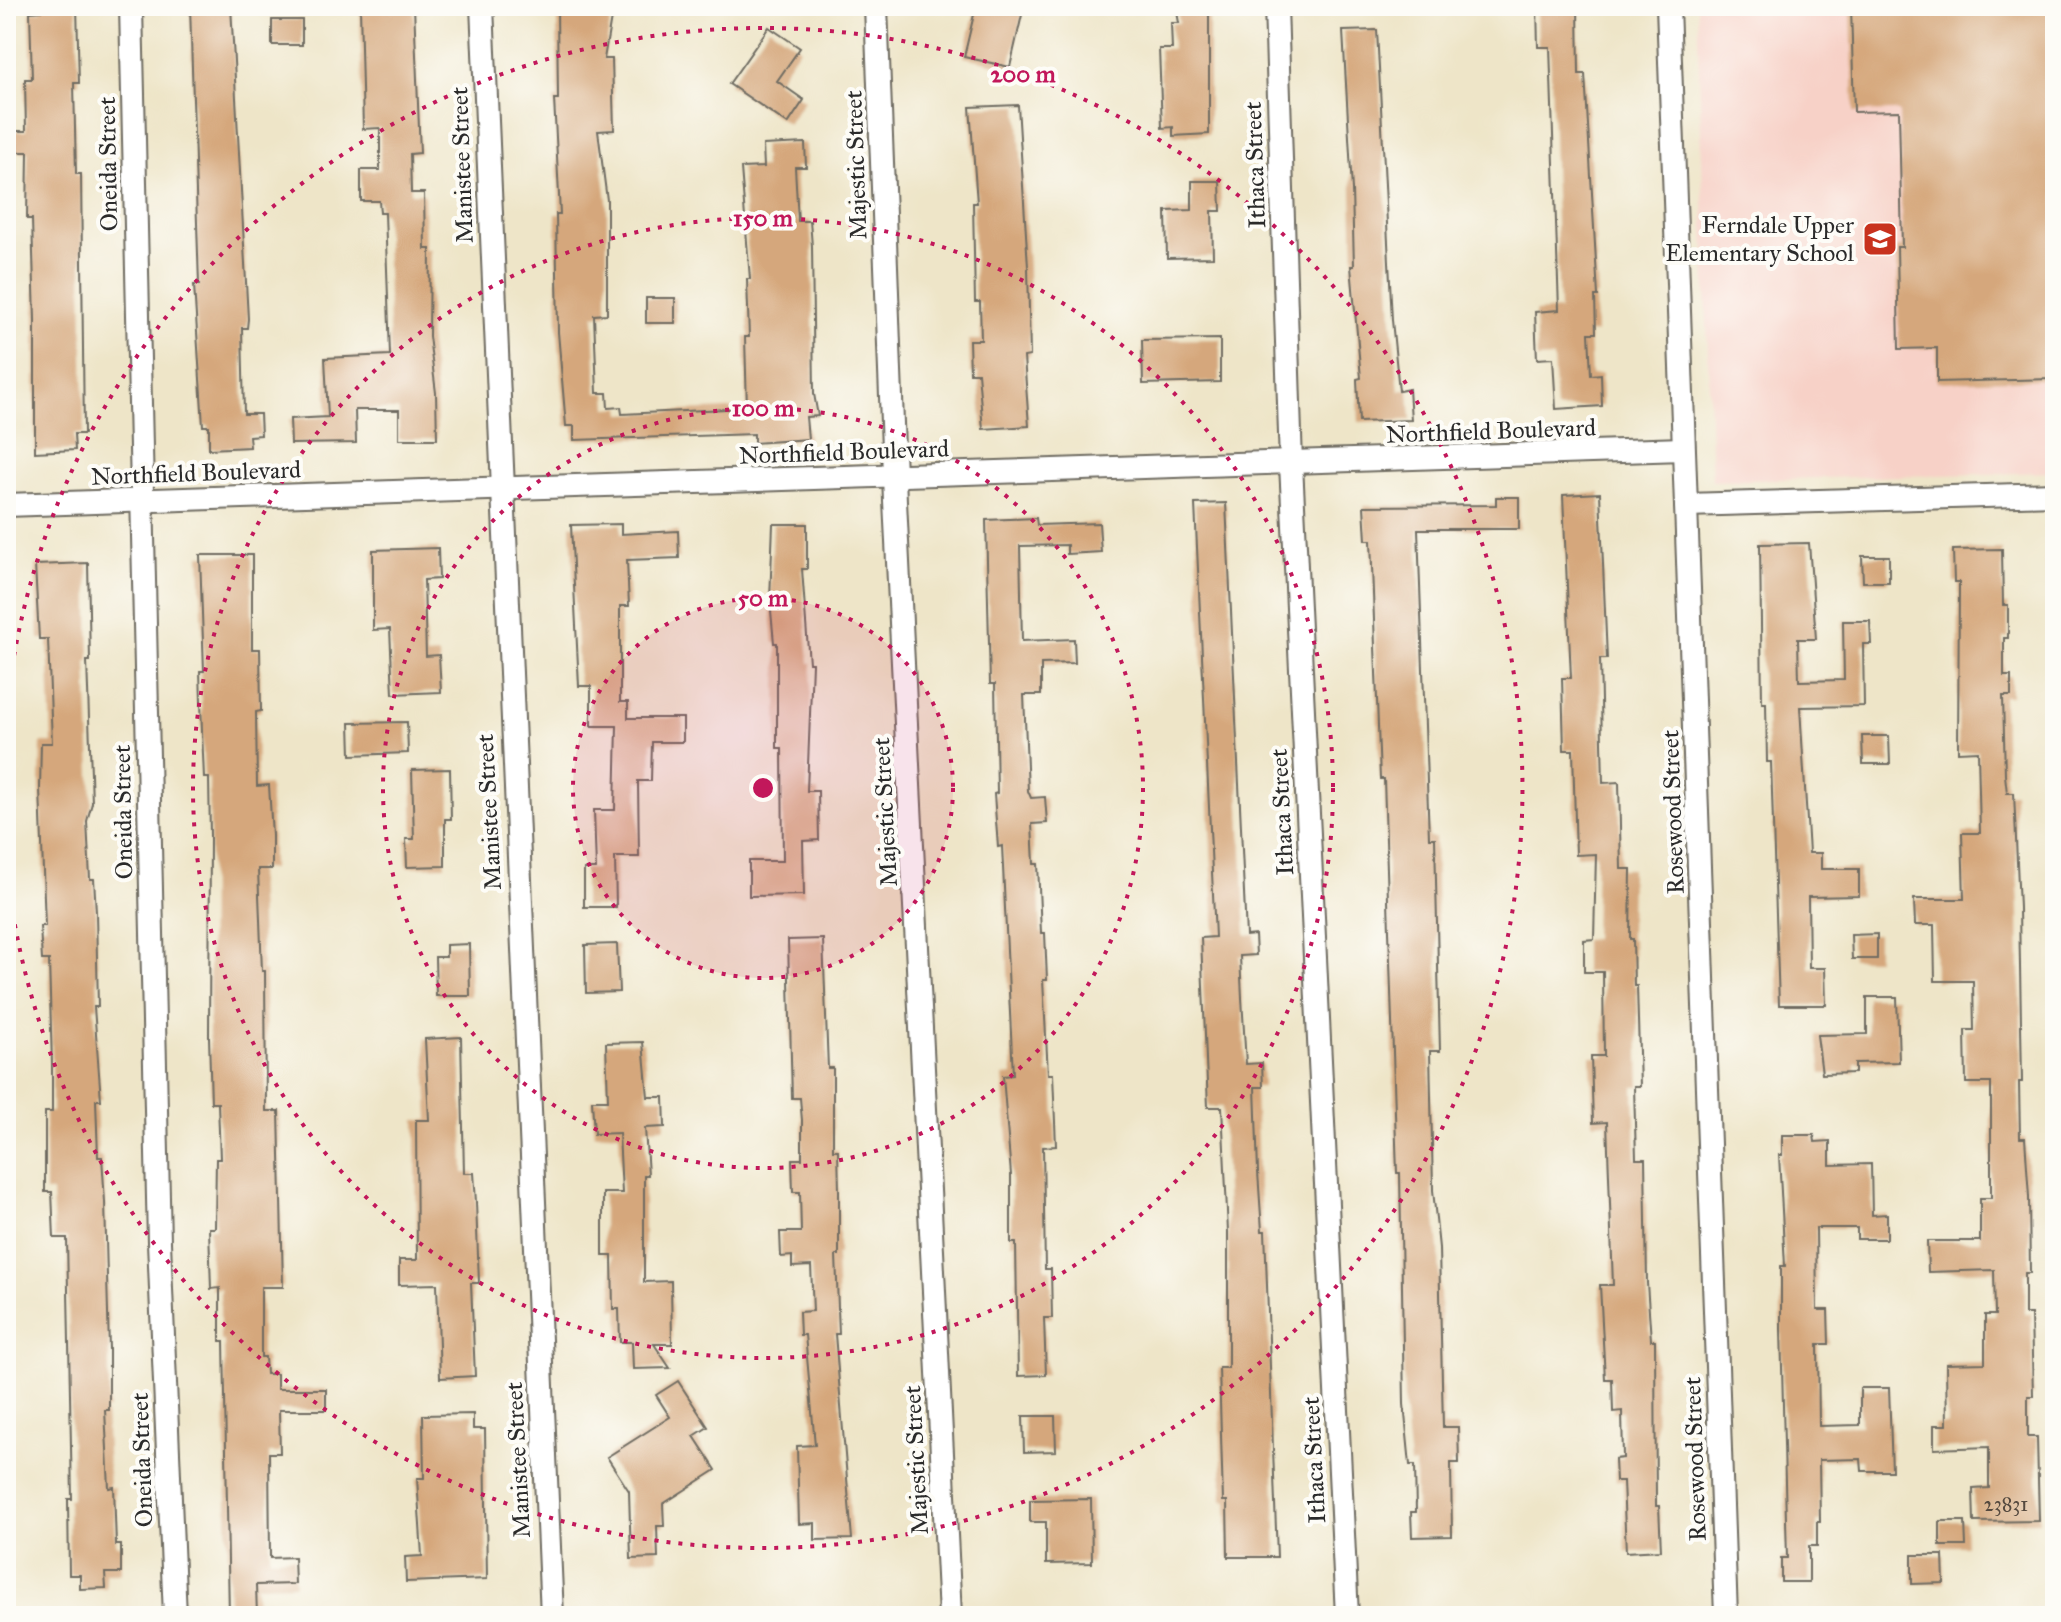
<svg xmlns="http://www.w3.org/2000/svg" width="2061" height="1622" font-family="'IM FELL Great Primer',serif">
<rect width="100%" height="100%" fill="#fdfcf7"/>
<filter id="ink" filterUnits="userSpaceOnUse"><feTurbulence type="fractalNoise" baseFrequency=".0125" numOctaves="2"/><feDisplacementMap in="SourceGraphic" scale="16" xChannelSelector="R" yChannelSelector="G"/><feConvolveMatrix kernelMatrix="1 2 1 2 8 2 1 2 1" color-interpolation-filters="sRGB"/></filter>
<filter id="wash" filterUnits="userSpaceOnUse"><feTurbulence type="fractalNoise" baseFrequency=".006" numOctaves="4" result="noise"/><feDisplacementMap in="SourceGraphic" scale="32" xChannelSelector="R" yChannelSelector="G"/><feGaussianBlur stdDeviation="1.8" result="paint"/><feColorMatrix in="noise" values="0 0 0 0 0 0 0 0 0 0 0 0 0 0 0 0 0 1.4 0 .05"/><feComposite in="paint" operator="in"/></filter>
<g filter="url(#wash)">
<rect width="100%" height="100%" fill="#eee5c8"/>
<path fill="#f7d1c7" d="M1697,6H2055V472L1712,481Z"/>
<g id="blocks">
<g fill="#d5a77b">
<path d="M41,6H77L79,83H74L76,174H81L84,434H74L75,450L35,452V320L32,219H27L28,152H15V131H26L25,79H32L30,12L41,11Z"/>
<path d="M190,6H231L248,319L247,328H242L244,414H260L261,435L249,436L250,447L209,449V426H203L194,285H199Z"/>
<path d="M360,6H414L420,153L410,154L411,193H424L425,249H430L429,336L436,393L437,439H399V410H355L356,443L291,444L290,419L328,417L325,358L390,355L385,213H380L379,201H361V170H380V128L363,129Z"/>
<path d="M557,6H613L604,59H612L614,130L598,131L607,200V314L594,315L597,393H607L608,408L621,407L622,414L747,408L745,337H749L747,279H750L741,168L764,167L763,145L805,143L806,167H795L798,221H810L812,246L814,394L818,416L806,417L808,439L754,443V434L574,440V426H566L558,332L556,214H560L554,99H558Z"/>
<path d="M976,6H1024L1010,67L964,57Z"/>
<path d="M1176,6H1209V134L1173,136V127L1162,128L1159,49H1172L1171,23H1179Z"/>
<path d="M1537,6H1578L1579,74H1585L1598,296H1595L1596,333H1589L1591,375L1601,374L1602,406L1556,409L1553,358L1537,359L1535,312L1559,310L1550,47H1538Z"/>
<path d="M1851,6H2055V361H2051L2052,379L1937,382V348L1899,349L1897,247H1902L1899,111L1854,112Z"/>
<rect x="272" y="20" width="30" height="25"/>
<path d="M769,27L800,48L777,81L804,100L788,124L729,84Z"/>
<path d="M1377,30L1392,320L1399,391L1409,389L1411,420L1359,422L1357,379L1361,378L1351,266H1354L1352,190L1343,31Z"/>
<path d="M1018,105L1028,267L1030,356L1024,357L1029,426L983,429L978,373H970L969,340H981L980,302H975L973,203H977L970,107Z"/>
<path d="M1192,181H1220L1221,211H1212L1213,257L1167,258L1166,211L1192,210Z"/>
<rect x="646" y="298" width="29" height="25"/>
<path d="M1220,339V382L1143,384L1142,340Z"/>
<path d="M1600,493L1607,659H1600L1603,783L1619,782L1621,869H1631L1630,939H1633L1634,986H1637L1640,1086H1634L1636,1159H1645L1647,1283L1651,1340H1655L1656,1506H1659L1661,1550L1626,1552L1623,1481H1616L1615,1459L1623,1458L1622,1411L1613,1412L1612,1379H1605L1600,1285H1613L1607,1122L1593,1123L1591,1056H1604L1603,972H1584V940L1594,939L1596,854L1576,855L1573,750H1564L1562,678H1571L1563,495Z"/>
<path d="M1496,497H1519V529H1418L1429,838H1435L1440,1051H1430L1433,1190L1439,1248L1443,1427H1458L1459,1463H1451L1452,1536L1412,1537L1411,1512H1416L1415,1465H1410L1404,1404L1400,1173H1397L1384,779H1380L1371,540H1366L1364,506L1496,505Z"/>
<path d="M1226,503L1246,936L1255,935L1256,955L1240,956L1242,998L1246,1064L1262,1063L1263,1087H1255L1258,1172L1262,1231H1265L1277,1557H1228L1227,1501H1223L1219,1368H1228V1232L1222,1107H1208L1201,938L1215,937L1195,504Z"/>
<path d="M1036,518L1037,525L1099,523L1101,552L1067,554V545L1020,546L1022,641L1074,639L1075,663L1041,664V695H1024L1028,791L1031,798L1045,797L1047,823L1032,824L1034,864H1038L1041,933H1045L1047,980H1043L1048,1074H1053L1056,1146L1043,1147L1045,1269H1051L1052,1318H1044L1046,1375L1018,1376L1016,1243H1011V1175L1003,1076L1013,1075L1002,846L998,847L994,794L997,793L995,684H990L986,520Z"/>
<path d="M621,524V534L678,531L679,558L627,560L629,606H620V702H628V718H683V742H652L651,781H638L639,857H615L616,907H584V869H596L594,810H615L617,726H591V686H579L571,525Z"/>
<path d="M773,524H807V569H802L809,663H812L807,791H818L819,840L803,841L804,895L749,896V861H783L782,748H777V643H774L770,600Z"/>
<path d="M1809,543L1816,639H1798L1799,681L1844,680L1843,621H1870L1871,644H1863L1864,706L1800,707L1809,853H1821V869H1859V896L1808,897L1809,968H1825L1826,1005H1779L1771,762H1767L1766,703H1762L1760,544Z"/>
<path d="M438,548L439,579L424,580L426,656L439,655L441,692L393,694L390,629L373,630V550Z"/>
<path d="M2002,549L2003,605H2008V638H2004V676H2011V696H2003L2005,775L2007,793H2014L2019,908L2022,1082H2019L2020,1138H2025L2029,1197L2030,1273H2025V1314H2031L2033,1396H2028V1437H2037L2039,1521L1974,1522L1973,1489L1989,1488V1447L1934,1449V1425H1947L1946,1364L1985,1363V1315H1995L1994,1270L1928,1272L1927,1241H1980V1198H1991V1083H1966L1965,1030H1974L1973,981H1935L1934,925H1915L1914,899H1964L1962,833H1980L1978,751L1958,752L1959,582H1954L1953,550Z"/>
<path d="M200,555H252V649H260L261,711L256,712L257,786L269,785L272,836V869H258L262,971H265L266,1111H279L283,1287H261V1357H265L266,1374H277V1389H326V1410H279L280,1453H269L270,1558L294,1557L295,1584L256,1585L257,1616H229L224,1341H220V1288L211,1289L209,1228H215L216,1159H220L218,1103H211L209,1037L210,836L209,778H204L202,731L200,671H204Z"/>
<path d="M1862,556H1889V582H1863Z"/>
<path d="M88,563L90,661H87L92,803L87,821L90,879H94L96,912L98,1007H94L101,1100H96L98,1157H102L105,1202L109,1350V1410H105L109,1488L114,1487L116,1545H121V1573H105L106,1588L80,1589V1575H69L68,1499H72L67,1238H54L52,1192H45V1112H52V1064L49,960H42L40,926H45L40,788L41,743H52L48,639H39L35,565Z"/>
<path d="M407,722L408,753L351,755L350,723Z"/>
<path d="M1862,736H1889L1890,764H1863Z"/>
<path d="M450,769L451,819H445V866L407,867L406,839H414L412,770Z"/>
<path d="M1877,934V959H1852L1851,935Z"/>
<path d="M823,939L828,1068H833V1150H838L839,1191V1255H836L839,1334H835L852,1539L815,1540V1523L799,1524L797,1446L815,1445L805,1335H800L799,1312L813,1311L811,1266L792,1267V1256L781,1257L780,1232H801L800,1192H793L792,1159H802V1120L800,1098H792L788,940Z"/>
<path d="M469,944L470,996H436L435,957H446V945Z"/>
<path d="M617,944L619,992L586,993L585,945Z"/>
<path d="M1867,997H1897L1899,1062L1855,1063V1073L1822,1074L1817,1035L1867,1034Z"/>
<path d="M461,1037L464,1173H474L476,1202L479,1283H471L475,1376L440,1378L437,1284L399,1285V1260H417L416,1120H429L425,1039Z"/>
<path d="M643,1042L648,1097H664L665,1127L645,1128L648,1175H644V1282L671,1281L672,1344H654L670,1368L633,1369L632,1342H620L619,1309H613L612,1256H603V1193H622L619,1133L594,1134L592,1100H608L606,1043Z"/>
<path d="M1782,1135H1814L1815,1142L1830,1141V1165L1871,1164L1872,1215L1887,1214V1239H1857V1228H1816L1817,1310H1828L1829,1344H1818L1819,1426L1860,1425V1388H1889L1892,1471H1862L1861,1459L1819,1460L1820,1522H1817V1546H1809V1582H1781V1558H1787L1781,1329V1266H1785L1779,1155H1782Z"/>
<path d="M678,1381L708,1427L694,1436L716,1470L663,1504L664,1526H657L658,1558L631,1559L629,1491L607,1457L670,1417L656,1395Z"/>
<path d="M473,1414V1429H485L487,1579L406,1582L405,1557L422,1556L417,1478H424L423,1415Z"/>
<path d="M1023,1416H1055L1056,1451L1024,1452Z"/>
<path d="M1091,1499L1092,1563L1046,1564V1522H1030V1500Z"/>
<path d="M1940,1521H1965L1966,1546H1940Z"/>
<path d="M1912,1555H1943L1944,1583L1912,1584Z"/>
</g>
</g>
</g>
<g filter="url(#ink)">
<use href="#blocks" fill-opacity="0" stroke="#6f6c62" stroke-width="2"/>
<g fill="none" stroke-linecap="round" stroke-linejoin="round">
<defs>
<g id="minor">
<path d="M131,6L159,1242L175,1616"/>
<path d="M482,6L552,1616"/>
<path d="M876,6L895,501L950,1616"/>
<path d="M1276,6L1291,464L1347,1616"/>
<path d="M1668,6L1726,1616"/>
<path d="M6,505L1683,449"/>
<path d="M1686,505L2055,494"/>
</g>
</defs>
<use href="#minor" stroke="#6f6c62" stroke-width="26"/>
<use href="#minor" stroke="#fff" stroke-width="22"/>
</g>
</g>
<circle cx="763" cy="788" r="190" fill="#c2185b" fill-opacity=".12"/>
<g fill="none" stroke="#c2185b" stroke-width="4" stroke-dasharray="4 8">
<circle cx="763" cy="788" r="190"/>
<circle cx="763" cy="788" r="380"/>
<circle cx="763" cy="788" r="570"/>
<path d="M6 715A760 760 0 1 1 6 861"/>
</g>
<defs>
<symbol id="school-square" viewBox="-11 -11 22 22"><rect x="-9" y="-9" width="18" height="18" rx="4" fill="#c8321e" stroke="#fdfcf7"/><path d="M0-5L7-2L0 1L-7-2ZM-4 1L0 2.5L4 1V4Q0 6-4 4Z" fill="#fff"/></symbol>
</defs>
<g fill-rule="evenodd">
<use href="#school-square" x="1860" y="219" width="40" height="40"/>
</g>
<g text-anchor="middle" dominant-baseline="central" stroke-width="8" stroke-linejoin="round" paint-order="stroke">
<g font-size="20" fill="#564a3f">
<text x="2006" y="1504">23831</text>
</g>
<g font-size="24" fill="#2b2b2b" stroke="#fdfcf7">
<text transform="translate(108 164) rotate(-91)">Oneida Street</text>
<text transform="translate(462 165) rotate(-92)">Manistee Street</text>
<text transform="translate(856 165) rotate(-92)">Majestic Street</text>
<text transform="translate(1255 165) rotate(-92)">Ithaca Street</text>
<text transform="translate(1491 431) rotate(-2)">Northfield Boulevard</text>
<text transform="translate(844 452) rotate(-2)">Northfield Boulevard</text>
<text transform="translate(196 473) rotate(-2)">Northfield Boulevard</text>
<text transform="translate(123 812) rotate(-91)">Oneida Street</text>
<text transform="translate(489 812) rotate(-93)">Manistee Street</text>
<text transform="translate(885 812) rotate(-93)">Majestic Street</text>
<text transform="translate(1282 812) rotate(-93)">Ithaca Street</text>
<text transform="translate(1673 812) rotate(-92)">Rosewood Street</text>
<text transform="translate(1695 1459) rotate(-92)">Rosewood Street</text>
<text transform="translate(142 1460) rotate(-92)">Oneida Street</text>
<text transform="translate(518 1460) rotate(-93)">Manistee Street</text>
<text transform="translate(916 1460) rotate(-93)">Majestic Street</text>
<text transform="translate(1314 1460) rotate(-93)">Ithaca Street</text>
</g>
<g font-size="24" fill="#2b2b2b" stroke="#fdfcf7" text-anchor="end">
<text x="1854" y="225">Ferndale Upper<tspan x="1854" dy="28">Elementary School</tspan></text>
</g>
</g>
<circle cx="763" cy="788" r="12" fill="#c2185b" stroke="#fdfcf7" stroke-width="4"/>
<g font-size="24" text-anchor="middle" font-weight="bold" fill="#c2185b" stroke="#fdfcf7" stroke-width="8" stroke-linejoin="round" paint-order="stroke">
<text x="1023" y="82">200 m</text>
<text x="763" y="226">150 m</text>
<text x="763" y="416">100 m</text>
<text x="763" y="606">50 m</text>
</g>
<rect width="2061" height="1622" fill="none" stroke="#fdfcf7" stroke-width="32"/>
</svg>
